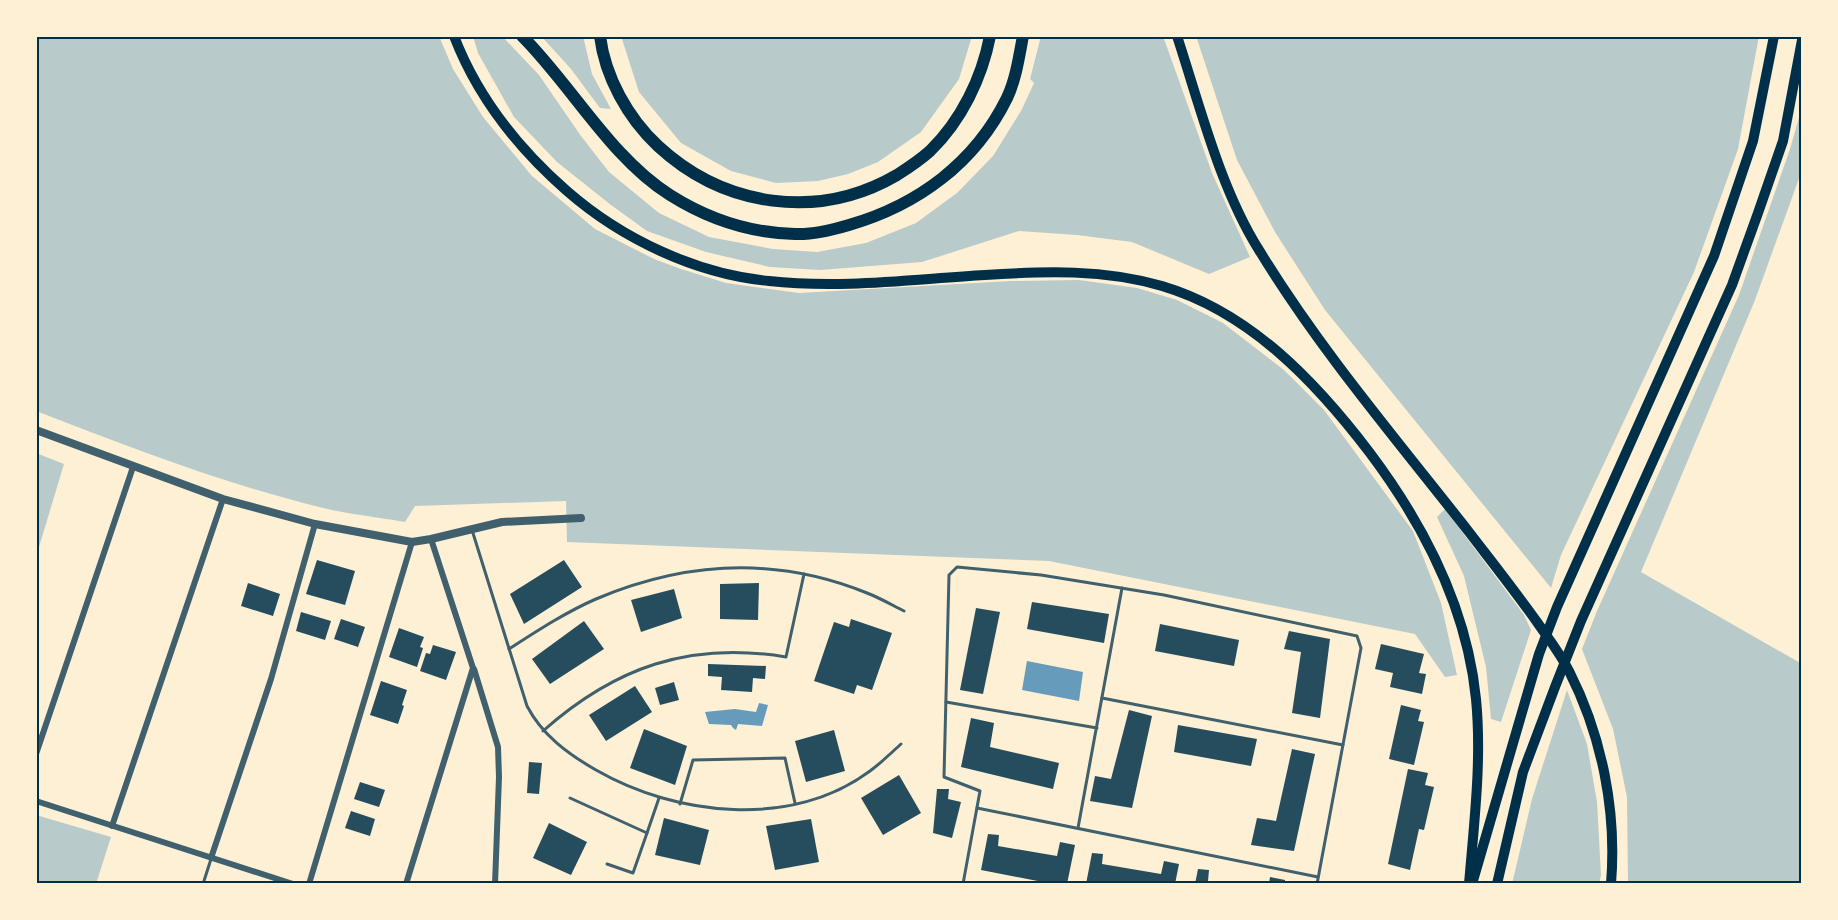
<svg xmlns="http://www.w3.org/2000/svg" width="1838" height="920" font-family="Helvetica,sans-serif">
<rect width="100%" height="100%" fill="#fdf0d5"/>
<g fill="#b9caca">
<path d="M36,36H439L453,69L483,117L532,176L595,229L654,259L681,269L726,283L799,293L1011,281L1079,280L1137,288L1177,300L1223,323L1284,370L1324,410L1413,531L1441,603L1457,675L1445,677L1415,634L1049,561L567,542L566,501L415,506L405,522C377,517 347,514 319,507C222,483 129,447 36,411Z"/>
<path d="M473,36H502L539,75L581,136L609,172L659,213L709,237L773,249L817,252L866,243L916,223L957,193L993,156L1021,111L1034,83L1030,79L1041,36H1163L1212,173L1250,257L1209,274L1132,242L1077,235L1019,231L922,262L820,270L770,267L706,252L647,231L611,205L557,162L514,117L478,53Z"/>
<path d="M541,36H583L592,74L611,109L600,108L571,69Z"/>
<path d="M621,36H972L959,79L921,132L878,162L848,174L818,181L776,183L731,171L681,143L639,92Z"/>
<path d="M1196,36H1759L1738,149L1694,272L1561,555L1551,588L1325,310L1275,232L1237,160Z"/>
<path d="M1802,107V170L1755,300L1641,572L1802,664V884H1628L1627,797L1613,729L1582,649L1597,611L1739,295L1790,149Z"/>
<path d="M36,453L64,464L36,557Z"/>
<path d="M1445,509L1524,615L1531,630L1501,722L1491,719L1486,667L1464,576L1437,517Z"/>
<path d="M1567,690L1587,744L1597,802L1601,875L1599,884H1512L1532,799Z"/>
<path d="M36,815L111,837L96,884H36Z"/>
</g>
<g fill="#669bbc">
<path d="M1027,661L1083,672L1079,701L1022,690Z"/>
<path d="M759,703L768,705L762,726L738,724L736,730L733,728L731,725L709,724L705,712L735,709L756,712Z"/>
</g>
<g fill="#264d5e">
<path d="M317,560L355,571L345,605L306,594Z"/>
<path d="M564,560L582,587L524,624L510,594Z"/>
<path d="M248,583L280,594L273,616L241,606Z"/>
<path d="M759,583L758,620L720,619V584Z"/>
<path d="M674,589L682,618L641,632L631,600Z"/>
<path d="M1032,602L1109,614L1104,643L1027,629Z"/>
<path d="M976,608L1000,612L983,694L960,690Z"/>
<path d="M301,612L331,621L325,640L296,631Z"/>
<path d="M341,619L365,627L358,647L334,639Z"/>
<path d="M851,619L892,633L872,690L857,685L854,694L814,681L834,622L849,627Z"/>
<path d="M584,621L604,649L550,684L532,659Z"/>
<path d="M1160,624L1239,640L1234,666L1155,651Z"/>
<path d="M399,628L424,637L420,647L423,648L417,667L389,657Z"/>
<path d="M1289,631L1330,639L1320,718L1292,713L1301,652L1284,649Z"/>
<path d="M1381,644L1424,654L1419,673L1426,674L1422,694L1390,687L1393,673L1375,669Z"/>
<path d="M433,645L456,652L446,680L420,671L426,653L430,654Z"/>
<path d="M708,664L766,666L765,679L753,678L752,692L721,690L722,677L708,676Z"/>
<path d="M381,681L407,690L402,705L404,706L398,724L370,715Z"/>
<path d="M674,682L679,700L660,705L655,688Z"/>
<path d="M635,686L652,712L606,741L589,715Z"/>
<path d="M1401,705L1421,710L1418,721L1424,722L1414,765L1389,759Z"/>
<path d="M1129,710L1152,716L1132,808L1090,801L1095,776L1111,779Z"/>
<path d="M971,718L994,723L990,747L1059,763L1053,789L961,767Z"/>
<path d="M1178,725L1257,739L1251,766L1174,752Z"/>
<path d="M644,729L687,746L675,785L630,768Z"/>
<path d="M834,730L845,771L806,782L795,741Z"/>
<path d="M1292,749L1315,754L1294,851L1251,845L1257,818L1276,821Z"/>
<path d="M529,762L542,763L539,794L527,793Z"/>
<path d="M1408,769L1428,773L1425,785L1434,787L1424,830L1419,829L1410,870L1388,864Z"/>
<path d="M899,775L921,813L883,835L861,798Z"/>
<path d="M360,782L385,790L379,807L354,799Z"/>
<path d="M937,789H949L948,799L961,802L952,838L933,833Z"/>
<path d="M351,811L375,819L370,836L345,828Z"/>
<path d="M664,818L709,830L700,865L655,855Z"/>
<path d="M811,819L819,862L775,870L766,826Z"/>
<path d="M549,823L587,842L571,875L533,858Z"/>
<path d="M988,834L999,835L998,846L1057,856L1060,842L1075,845L1067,884H1053L981,870Z"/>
<path d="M1092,853L1103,854L1102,864L1161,874L1164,861L1179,864L1175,884H1086Z"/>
<path d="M1198,869L1209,870L1208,881L1220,884H1195Z"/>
<path d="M1270,877L1285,880V884H1269Z"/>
</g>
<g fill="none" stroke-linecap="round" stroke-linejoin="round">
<g stroke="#3f606c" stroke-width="3">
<path d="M472,530L527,706C542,735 568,754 596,770C676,816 792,829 870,771C881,763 891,753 901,744"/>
<path d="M509,649C537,631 566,612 596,599C686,561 776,556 867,593C880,598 892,605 904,611"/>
<path d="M1102,698L1343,745"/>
<path d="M946,702L1097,728"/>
<path d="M543,731C615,667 690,641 786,657L804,574"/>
<path d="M570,798L647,833L659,798"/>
<path d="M680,804L693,760L785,758L795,803"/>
<path d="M977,808L1318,877"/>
<path d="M1078,828L1122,588"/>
<path d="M607,864L633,873L647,833"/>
<path d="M203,884L211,859"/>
<path d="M963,884L980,791L944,777L949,575L957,567L1041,575L1164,595L1357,636L1361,648L1317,884"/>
</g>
<g stroke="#3f606c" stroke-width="6">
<path d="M474,669L498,747L499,777L495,884"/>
<path d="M36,754L133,467"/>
<path d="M36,801L293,884"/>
<path d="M112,826L223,499"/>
<path d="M211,858L271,679L315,524"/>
<path d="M309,884L412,542"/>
<path d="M406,884L473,668L431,539"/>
</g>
<path stroke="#3f606c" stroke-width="8" d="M36,430L223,499L315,524L412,542L431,539L502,522L581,518"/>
<g stroke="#003049" stroke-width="10">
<path d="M1472,884L1539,654L1557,607L1714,256L1753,141L1774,36"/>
<path d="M1497,884L1523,772L1555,687L1581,621L1732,285L1758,213L1783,141L1802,40"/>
</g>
<g stroke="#003049" stroke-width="10">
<path d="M454,36C477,96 519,149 567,191C622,239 696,274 769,281C841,289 914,279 985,275C1045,271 1104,269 1162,286C1250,312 1316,382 1370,453C1424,525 1467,608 1476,699C1482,760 1474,823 1469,884"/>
<path d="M1177,36C1200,106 1220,188 1259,250C1320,350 1397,440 1469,532C1492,562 1515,591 1537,622C1548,638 1560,653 1569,671C1602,736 1617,811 1611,884"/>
</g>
<g stroke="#003049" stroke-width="12">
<path d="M522,36C572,86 611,158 670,195C708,219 751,233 795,234C812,235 832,230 849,225C918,205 975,163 1007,98C1016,79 1019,57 1023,36"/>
<path d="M600,36C605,77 628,118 658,146C724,207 818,221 897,175C908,168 920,160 930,151C961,121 982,78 990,36"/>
</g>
</g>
<rect width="1838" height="920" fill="none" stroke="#fdf0d5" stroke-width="75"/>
<rect x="38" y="38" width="1762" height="844" fill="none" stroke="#003049" stroke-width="2"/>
</svg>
